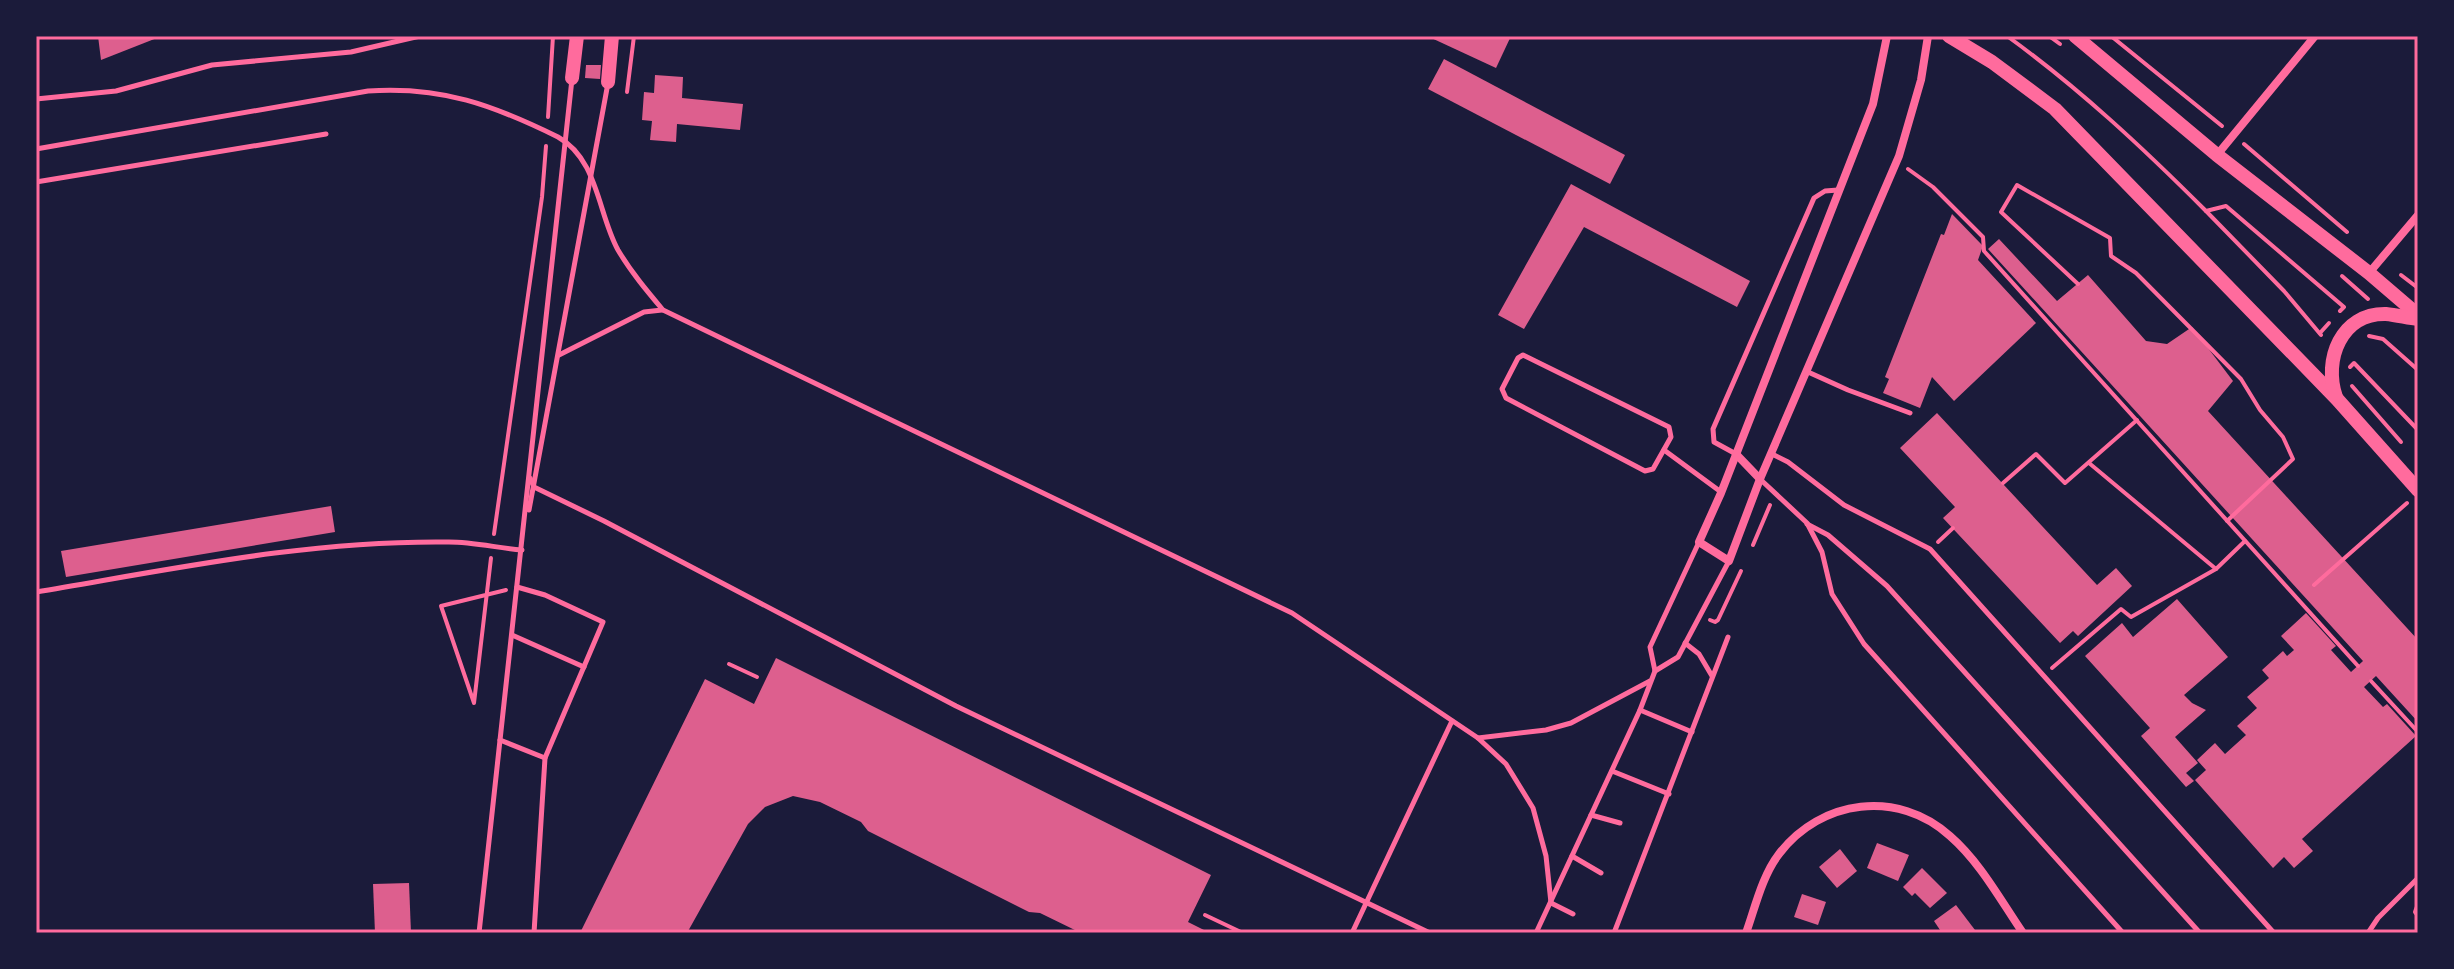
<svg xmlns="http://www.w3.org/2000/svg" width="2454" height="969" font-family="Lora,serif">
<rect width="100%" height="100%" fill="#1b1b3a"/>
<g fill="#dd5f8e">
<path d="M98,36H162L101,60Z"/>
<path d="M1427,36H1511L1496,68Z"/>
<path d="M1444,59L1625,155L1610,184L1428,89Z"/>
<path d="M586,65H601L600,79L585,78Z"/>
<path d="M655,75L683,77L682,98L743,104L740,130L677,124L676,142L650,140L652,121L642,120L644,92L654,93Z"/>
<path d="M1571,184L1750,281L1737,307L1584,227L1524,329L1498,315Z"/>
<path d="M1952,214L1983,246L1978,260L2036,323L1954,401L1932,377L1920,408L1883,393L1889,379L1885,377L1941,234L1944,235Z"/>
<path d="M1999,239L2057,301L2088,275L2146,341L2167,344L2192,327L2233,381L2208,411L2418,640V722L2376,676L2364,687L2383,707L2387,704L2416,736L2302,839L2313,851L2294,868L2284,857L2273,868L2195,780L2206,770L2197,760L2215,743L2225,754L2246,735L2237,726L2257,708L2247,697L2269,678L2262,670L2283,651L2287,656L2294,650L2281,636L2306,613L2336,646L2331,650L2351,672L2363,661L1988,249Z"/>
<path d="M1937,413L2097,585L2116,568L2132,586L2078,636L2073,631L2060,643L1943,518L1955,507L1900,448Z"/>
<path d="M331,506L335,532L66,577L61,551Z"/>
<path d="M2177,599L2228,657L2184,695L2192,703L2206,710L2175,737L2198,763L2186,773L2194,781L2186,787L2141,736L2150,728L2085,656L2122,623L2133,637Z"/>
<path d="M776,658L1211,875L1188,922L1210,933H1081L1040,913L1029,912L868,831L861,822L820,802L793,796L765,807L748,824L687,933H580L705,679L754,704Z"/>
<path d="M1877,843L1909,855L1898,881L1867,868Z"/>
<path d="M1840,849L1857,871L1837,888L1819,867Z"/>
<path d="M1922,868L1947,893L1930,908L1915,893L1912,896L1903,887Z"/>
<path d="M409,883L411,933H375L373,884Z"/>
<path d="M1802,894L1826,902L1818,925L1794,917Z"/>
<path d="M1956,905L1975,930L1971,933H1942L1934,921Z"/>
</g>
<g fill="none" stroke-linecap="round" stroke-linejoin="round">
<g stroke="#ff6b9d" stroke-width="4">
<path d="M2007,36C2079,88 2143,148 2206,211L2226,206L2344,307L2340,311"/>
<path d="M2049,36L2060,44"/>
<path d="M2111,36L2222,126"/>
<path d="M627,92L634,36"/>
<path d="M548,117L553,36"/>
<path d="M2244,144L2347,232"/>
<path d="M1908,169L1933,187L1983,237L1984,251L2358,666"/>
<path d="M2206,211L2284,291L2321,335"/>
<path d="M2401,275L2418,288"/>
<path d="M2342,276L2368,299"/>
<path d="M2078,284L2001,212L2017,185L2110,238L2111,256L2136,273L2241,379L2260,410L2283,437L2293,459L2227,521"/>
<path d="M2320,333L2329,323"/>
<path d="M2369,336L2383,339L2418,370"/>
<path d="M2350,367L2354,363L2418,430"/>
<path d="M2352,386L2401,442"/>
<path d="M2089,463L2216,569"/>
<path d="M2003,483L2036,454L2065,483L2137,420"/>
<path d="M494,534L542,197L546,146"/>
<path d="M1938,542L1953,528"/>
<path d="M1753,545L1770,505"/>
<path d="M491,558L474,703L441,606L506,590"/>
<path d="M2314,585L2407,503"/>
<path d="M1710,620L1715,622L1718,620L1741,571"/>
<path d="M729,664L757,677"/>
<path d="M2052,668L2121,609L2131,617L2216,569L2245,541"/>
<path d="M2371,681L2418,732"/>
<path d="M2418,904L2415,912L2418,916"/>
<path d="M1205,915L1243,933"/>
</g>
<g stroke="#ff6b9d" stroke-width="5">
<path d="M36,99L116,91L212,65L351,52L420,36"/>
<path d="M36,149L368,91C442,86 493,105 558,137C598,159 598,214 618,250C631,272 647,291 663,310L1292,613L1478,738L1506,764L1533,808L1546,856L1551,903"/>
<path d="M36,182L326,134"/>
<path d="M559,355L644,312L662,310"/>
<path d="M1523,355L1669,427L1671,437L1653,469L1645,471L1506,398L1502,389L1518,358Z"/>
<path d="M1808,372L1848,390L1910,413"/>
<path d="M1664,450L1721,492"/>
<path d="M1736,454L1714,442L1713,429L1814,198L1825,191L1838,190"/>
<path d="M1772,454L1788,462L1844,505L1930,549L2274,933"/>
<path d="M530,478L534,487L604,521L956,706L1430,933"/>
<path d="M1761,480L1807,523L1822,552L1832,594L1864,644L2123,933"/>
<path d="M529,510L608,83"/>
<path d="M1807,524L1828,535L1887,586L2200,933"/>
<path d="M517,587L545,595L603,622L545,758L534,933"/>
<path d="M36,592C173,569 309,540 449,542C473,542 498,548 522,550"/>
<path d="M512,635L584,667"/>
<path d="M1685,643L1699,654L1712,676"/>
<path d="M1655,671L1678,657L1729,561"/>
<path d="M1640,710L1692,732"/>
<path d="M1478,738L1546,730L1571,723L1650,681"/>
<path d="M500,740L545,758"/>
<path d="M1612,771L1669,794"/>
<path d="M1591,815L1620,823"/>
<path d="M1572,856L1601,873"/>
<path d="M1551,903L1573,914"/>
<path d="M479,933L572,79"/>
<path d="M1352,933L1452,721"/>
<path d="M1536,933L1640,710L1655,671L1650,647L1699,542"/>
<path d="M1614,933L1728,637"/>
<path d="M2368,933L2378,918L2418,878"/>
</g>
<g stroke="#ff6b9d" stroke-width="8">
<path d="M1887,36L1873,104L1721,493L1699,542L1729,561L1760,479L1899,156L1921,80L1928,36"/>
<path d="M2217,155L2315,36"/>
<path d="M2369,273L2418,215"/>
<path d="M1736,454L1760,479"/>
<path d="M1746,933C1755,908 1762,876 1779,854C1821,799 1898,789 1950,836C1980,862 2001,901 2023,933"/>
</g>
<g stroke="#ff6b9d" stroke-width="14">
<path d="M572,78L577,36"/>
<path d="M608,82L612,36"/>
</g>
<g stroke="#ff6b9d" stroke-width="14">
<path d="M1949,36L1992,62L2055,109L2337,399L2418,490"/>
<path d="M2075,36L2217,155L2369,273L2418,315"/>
<path d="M2336,397C2323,360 2341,313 2386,314C2397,315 2408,318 2418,319"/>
</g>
</g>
<rect width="2454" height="969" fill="none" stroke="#1b1b3a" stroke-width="76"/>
<rect x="38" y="38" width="2378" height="893" fill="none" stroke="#ff6b9d" stroke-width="3"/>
</svg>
